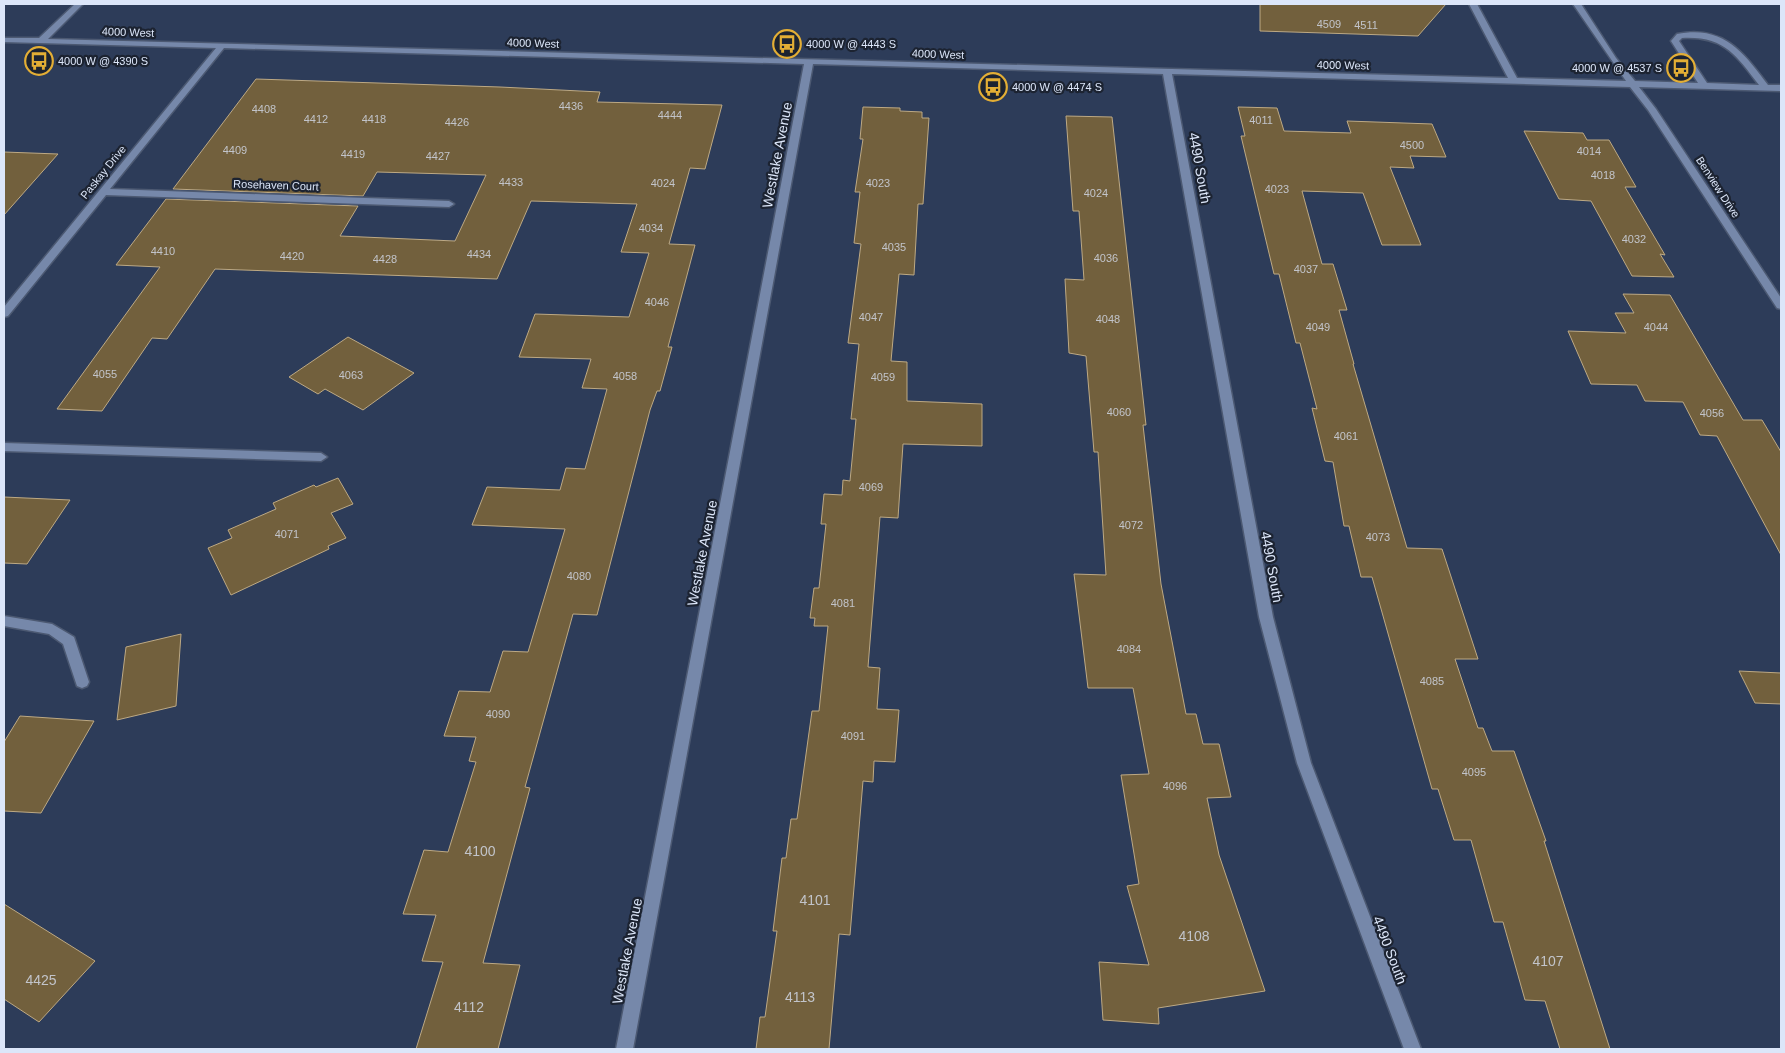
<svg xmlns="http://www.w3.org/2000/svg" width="1785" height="1053" font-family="Arial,sans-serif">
<rect width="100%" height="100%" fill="#2d3c59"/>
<g fill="#72603d" stroke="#bda984">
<path d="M1260,4H1446L1418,36L1260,31Z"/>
<path d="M256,79L500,87L600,92L597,102L722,105L705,169L690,168L669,244L695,245L668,347H672L660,391H657L650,410L597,615L573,614L525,787L530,788L483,963L520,965L498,1049H416L443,962L422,961L436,915L403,914L424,850L448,852L476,762L469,761L476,737L444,736L459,691L490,692L503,651L528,652L565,529L472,525L487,487L560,490L566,468L585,469L607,389L582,388L591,359L519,357L535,314L629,317L649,253L621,252L637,204L531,201L497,279L215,269L167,339L152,338L102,411L57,409L160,267L116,265L166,199L358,206L340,236L455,241L486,175L377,172L363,196L173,189Z"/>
<path d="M863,107L900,108V111L922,112V118H929L923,204H918L914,275L899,274L891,361L907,362V401L982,404V446L903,444L898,518L880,517L868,667L880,668L877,709L899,710L895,762L874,761L873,782L863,781L850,935L839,934L829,1049H756L760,1017H765L777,931H773L782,858H786L791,819H797L812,711H819L828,626H814L815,618H810L814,588H819L826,524H821L824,494L842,495L843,480L850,481L856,419H851L859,344L848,343L861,244L854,243L860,192H855L863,139H860Z"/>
<path d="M1238,107L1277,108L1284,131L1351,133L1347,121L1432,124L1446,157L1410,156L1414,168L1390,167L1421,245H1382L1363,193L1302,191L1322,264H1333L1347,310H1339L1354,364H1353L1407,548L1442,549L1478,659H1455L1478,728H1483L1492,751H1514L1546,841H1544L1610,1049H1560L1545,1001L1525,1000L1503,922H1494L1471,840H1454L1438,789H1432L1372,577H1361L1349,526H1344L1333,462L1325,461L1312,408L1317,409L1300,343H1296L1279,274H1274L1241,136H1245Z"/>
<path d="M1066,116L1112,117L1146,425H1143L1161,584L1186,714H1196L1203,744H1219L1231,797L1207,798L1219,855L1265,991L1158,1008L1159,1024L1103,1020L1099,962L1149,965L1127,886L1139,884L1121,775L1149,774L1133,688H1088L1074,574L1106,575L1098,452H1094L1086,356L1069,353L1065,279L1084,280L1079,211H1073Z"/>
<path d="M1524,131L1583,133L1587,140H1609L1636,187H1625L1665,255L1660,254L1674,277L1632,276L1591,201L1559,199Z"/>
<path d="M4,152L58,154L4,215Z"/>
<path d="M1623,294L1670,295L1743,420H1762L1781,452V555L1717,436L1700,435L1683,402L1645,401L1637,385L1591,384L1568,331L1626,333L1615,313H1634Z"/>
<path d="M348,337L414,373L363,410L325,389L318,394L289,377Z"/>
<path d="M338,478L353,504L331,513L346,538L328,546L329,549L231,595L208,548L232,538L228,530L276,509L273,503L314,485L316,487Z"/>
<path d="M4,497L70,500L27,564L4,563Z"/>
<path d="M181,634L176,706L117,720L126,647Z"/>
<path d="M1739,671L1781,673V704L1755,703Z"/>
<path d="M20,716L94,721L41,813L4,811V742Z"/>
<path d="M4,904L95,961L39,1022L4,999Z"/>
</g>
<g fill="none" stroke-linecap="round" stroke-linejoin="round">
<defs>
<g id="minor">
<path d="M75,4H83L48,39L1508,78L1469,4H1477L1517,78L1626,81L1573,4H1581L1616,58L1635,81L1698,83L1671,41L1677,34C1724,25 1743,52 1768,85H1781V91L1639,87L1656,109L1781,298V309L1777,308L1648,110L1630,87L1172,74L1273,617L1311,763L1421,1049H1404L1297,763L1259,617L1163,74L813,64L633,1049H616L804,64L224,48L110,189L449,201L454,204L449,207L106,195L8,316L4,317V307L216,48L4,42V38H39ZM1682,38C1724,36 1735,54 1759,85L1707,83L1679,41Z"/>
<path d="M4,443L321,453L327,457L321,461L4,451Z"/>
<path d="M4,616L52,624L74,637L89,682L87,686L82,688L77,686L63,644L49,634L4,626Z"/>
</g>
</defs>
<use href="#minor" stroke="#4c5972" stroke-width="3"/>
<use href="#minor" fill="#7688aa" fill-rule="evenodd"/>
</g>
<defs>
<symbol id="bus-ring" viewBox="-11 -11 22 22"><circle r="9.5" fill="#1c2331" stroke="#e3ae35" stroke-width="1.5"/><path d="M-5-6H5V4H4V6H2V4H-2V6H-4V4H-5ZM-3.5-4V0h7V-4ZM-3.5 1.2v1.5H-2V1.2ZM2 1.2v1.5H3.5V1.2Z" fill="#e3ae35"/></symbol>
</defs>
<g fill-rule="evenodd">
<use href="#bus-ring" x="771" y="28" width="32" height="32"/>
<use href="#bus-ring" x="23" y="45" width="32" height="32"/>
<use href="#bus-ring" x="1665" y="52" width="32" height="32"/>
<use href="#bus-ring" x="977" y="71" width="32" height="32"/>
</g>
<g text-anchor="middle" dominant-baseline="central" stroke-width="4.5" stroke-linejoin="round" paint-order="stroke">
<g font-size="11" fill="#c2c4ca">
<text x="1329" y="24">4509</text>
<text x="1366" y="25">4511</text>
<text x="571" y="106">4436</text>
<text x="264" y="109">4408</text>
<text x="670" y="115">4444</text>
<text x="316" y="119">4412</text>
<text x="374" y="119">4418</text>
<text x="1261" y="120">4011</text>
<text x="457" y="122">4426</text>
<text x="1412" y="145">4500</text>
<text x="235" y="150">4409</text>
<text x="1589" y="151">4014</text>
<text x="353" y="154">4419</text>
<text x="438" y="156">4427</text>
<text x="1603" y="175">4018</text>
<text x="511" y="182">4433</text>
<text x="663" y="183">4024</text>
<text x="878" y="183">4023</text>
<text x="1277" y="189">4023</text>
<text x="1096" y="193">4024</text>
<text x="651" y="228">4034</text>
<text x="1634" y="239">4032</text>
<text x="894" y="247">4035</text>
<text x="163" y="251">4410</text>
<text x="479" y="254">4434</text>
<text x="292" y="256">4420</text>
<text x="1106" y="258">4036</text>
<text x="385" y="259">4428</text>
<text x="1306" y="269">4037</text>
<text x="657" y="302">4046</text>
<text x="871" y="317">4047</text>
<text x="1108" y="319">4048</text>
<text x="1318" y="327">4049</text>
<text x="1656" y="327">4044</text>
<text x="105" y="374">4055</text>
<text x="351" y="375">4063</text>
<text x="625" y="376">4058</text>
<text x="883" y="377">4059</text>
<text x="1119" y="412">4060</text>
<text x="1712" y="413">4056</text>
<text x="1346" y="436">4061</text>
<text x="871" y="487">4069</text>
<text x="1131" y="525">4072</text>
<text x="287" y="534">4071</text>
<text x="1378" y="537">4073</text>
<text x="579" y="576">4080</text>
<text x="843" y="603">4081</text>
<text x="1129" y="649">4084</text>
<text x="1432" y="681">4085</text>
<text x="498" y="714">4090</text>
<text x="853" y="736">4091</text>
<text x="1474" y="772">4095</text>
<text x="1175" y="786">4096</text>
</g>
<g font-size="11" fill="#dce6f9" stroke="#1c2331">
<text transform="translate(128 32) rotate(2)">4000 West</text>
<text transform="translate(533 43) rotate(2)">4000 West</text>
<text transform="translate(938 54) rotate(2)">4000 West</text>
<text transform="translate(1343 65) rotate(1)">4000 West</text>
<text transform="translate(103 172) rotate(-51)">Paskay Drive</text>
<text transform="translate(276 185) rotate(2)">Rosehaven Court</text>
<text transform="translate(1718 187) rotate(57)">Benview Drive</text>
</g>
<g font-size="11" fill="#dce6f9" stroke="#1c2331" text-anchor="start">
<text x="806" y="44">4000 W @ 4443 S</text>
<text x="58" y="61">4000 W @ 4390 S</text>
<text x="1662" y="68" text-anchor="end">4000 W @ 4537 S</text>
<text x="1012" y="87">4000 W @ 4474 S</text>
</g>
<g font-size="14" fill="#dce6f9" stroke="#1c2331">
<text transform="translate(777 155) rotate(-79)">Westlake Avenue</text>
<text transform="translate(1200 168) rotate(80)">4490 South</text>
<text transform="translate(702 553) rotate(-79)">Westlake Avenue</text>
<text transform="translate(1272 567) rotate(80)">4490 South</text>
<text transform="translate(1390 950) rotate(69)">4490 South</text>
<text transform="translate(627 951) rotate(-79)">Westlake Avenue</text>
</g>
<g font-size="14" fill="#c2c4ca">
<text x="480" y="851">4100</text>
<text x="815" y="900">4101</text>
<text x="1194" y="936">4108</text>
<text x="1548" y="961">4107</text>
<text x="41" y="980">4425</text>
<text x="800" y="997">4113</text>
<text x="469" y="1007">4112</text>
</g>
</g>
<rect width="1785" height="1053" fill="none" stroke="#dce6f9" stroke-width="10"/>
</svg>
